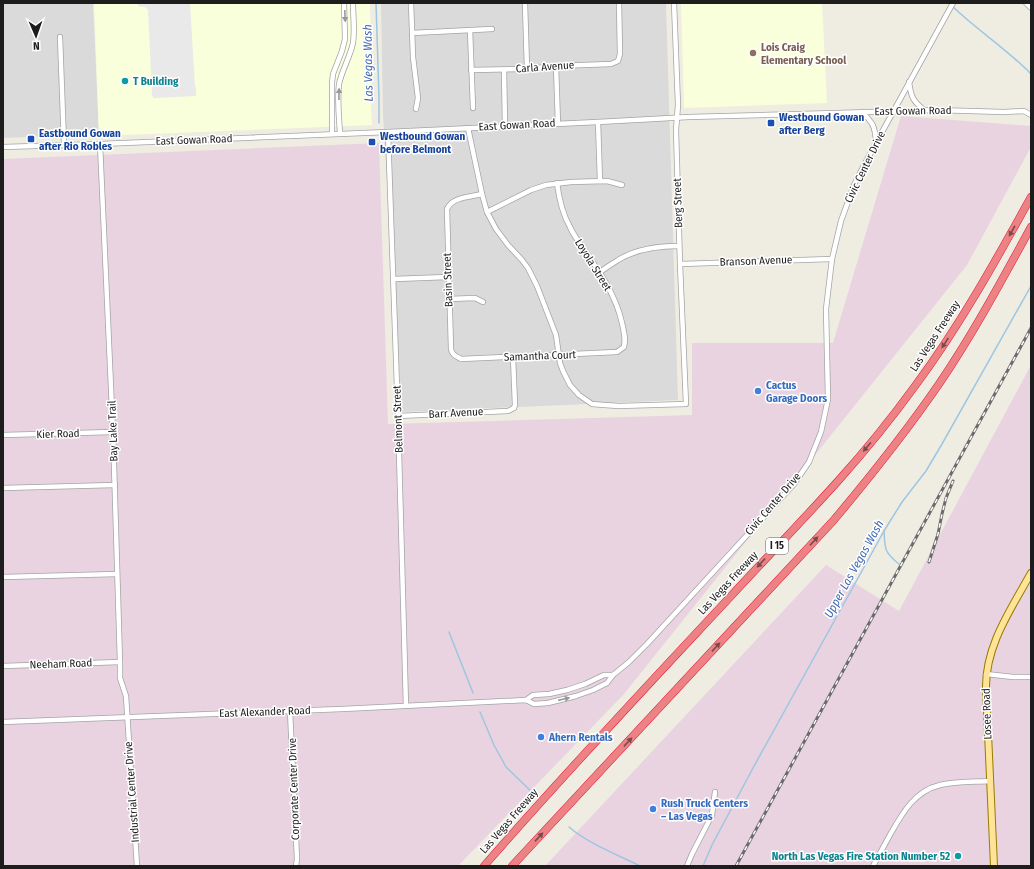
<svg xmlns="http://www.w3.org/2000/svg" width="1034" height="869" font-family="'Fira Sans Condensed',sans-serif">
<rect width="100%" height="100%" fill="#efede2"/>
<g fill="#dbdada">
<path d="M3,3H93L99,134L3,138Z"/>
<path d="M381,3H666L678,400L402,412L383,115Z"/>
</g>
<g fill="#e9d3e1">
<path d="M901,116L1031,126V147L967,265L624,694L458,866H3V159L379,143L388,424L692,415V343H833Z"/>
<path d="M1031,365V866H545L826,565L899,611Z"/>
</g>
<g fill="#f9ffdb">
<path d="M94,3H370L372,95L371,108L372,125L99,136Z"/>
<path d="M681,3H822L827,103L684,108Z"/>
</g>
<path fill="#e9e9e9" d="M138,3H190L195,87H196V96L153,98L152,94L148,10L145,7L138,6Z"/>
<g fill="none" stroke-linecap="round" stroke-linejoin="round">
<g stroke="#9ec6e1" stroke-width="1.5">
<path d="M376,3L379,97V123"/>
<path d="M949,3C975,29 1006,48 1031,74"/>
<path d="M884,531C885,549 884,552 899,564"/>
<path d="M449,632L473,693"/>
<path d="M480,712L494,745L506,767L534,794"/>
<path d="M569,827C589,844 616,854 640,866"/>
<path d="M703,866L712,845L753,768L884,531L902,502L926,471L942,444L1031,286"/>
</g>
<defs>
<g id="minor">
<path d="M411,3L413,57L418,98L416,109"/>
<path d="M525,3L527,69"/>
<path d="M1026,3L1031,8"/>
<path d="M470,30L473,108"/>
<path d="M412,33L492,29"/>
<path d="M60,37L64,144"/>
<path d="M556,66L558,124"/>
<path d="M471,70L527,69L556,66L611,64L618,61L620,54L619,3"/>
<path d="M504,70L505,126"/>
<path d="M909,82C911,97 913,101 924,110"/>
<path d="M862,112C873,123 875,126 876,142"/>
<path d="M598,122L600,181"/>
<path d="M468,128L482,194L487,212L496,229L508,245L522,260L528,268L537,286L556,335L560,363L563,371L570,385L579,395L592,404L604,405L619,406L686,404L680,264L676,130L678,105L674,3"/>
<path d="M388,132L398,416L406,706"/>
<path d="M340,133C339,117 337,100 339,84C342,70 350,57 353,43C355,30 353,16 353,3"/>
<path d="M332,134V83L333,74L342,51L345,39L344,3"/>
<path d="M100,144L113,432L120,662V678L126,696L137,866"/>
<path d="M3,147L100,144L388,132L598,122L689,117L837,113L935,110L1004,112L1024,111L1031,115"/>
<path d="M482,194C470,197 452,197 447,209L451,349C452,355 456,356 461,359L617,352L624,347C626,337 624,333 622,323C616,295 599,271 583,248C578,241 573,234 570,227C562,213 559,199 557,183"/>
<path d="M487,212L531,190L546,185L571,182L607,181L622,185"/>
<path d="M680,264L832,259"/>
<path d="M599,273C605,268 612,264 618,260C636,249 658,246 679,246"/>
<path d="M394,279L448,277"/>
<path d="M449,299L475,298L483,302"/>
<path d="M398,416L508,411L514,408L515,405L513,357"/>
<path d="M3,435L113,432"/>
<path d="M3,488L115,485"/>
<path d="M3,577L117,574"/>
<path d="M3,666L120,662"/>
<path d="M986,674L1013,677H1031"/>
<path d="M526,700L533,695L549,694L567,690L585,684L604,675H613"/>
<path d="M290,711L297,859L296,866"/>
<path d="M3,722L342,709L526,700L534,704L548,703L576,696L593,690L607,683L613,675L629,662L647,644L794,484L809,462L821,432L828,399L826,309L832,259L841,221L854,185L860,173L876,143L953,3"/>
<path d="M687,866L692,854L712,815L715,792"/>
<path d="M873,866C879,855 885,844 891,833C903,812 915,791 940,785C956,781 974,782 990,781"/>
</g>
<path id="major" d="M994,866L986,689C985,646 1011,609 1031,573"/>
<g id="highway">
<path d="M484,866C564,774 648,685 731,596C767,557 803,520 838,481C865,451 891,419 915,386C959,327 995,262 1031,197"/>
<path d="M512,866L833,521C870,477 906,432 939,384C973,334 1002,280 1031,227"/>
</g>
</defs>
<use href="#minor" stroke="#a4a4a4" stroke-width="6"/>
<use href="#major" stroke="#967d00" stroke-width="8"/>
<use href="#highway" stroke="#e6163a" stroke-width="8"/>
<use href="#minor" stroke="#fff" stroke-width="4.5"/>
<use href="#major" stroke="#ffe397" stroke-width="6"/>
<use href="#highway" stroke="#ed8284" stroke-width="7"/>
<defs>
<g id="rail">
<path d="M929,562L938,534L942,514L946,498L953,481"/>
<path d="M736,866L1031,328"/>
</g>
</defs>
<use href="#rail" stroke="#6b6b6b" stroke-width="3"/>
<use href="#rail" stroke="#fff" stroke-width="1.5" stroke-dasharray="4.5" stroke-linecap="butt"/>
</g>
<defs><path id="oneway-solid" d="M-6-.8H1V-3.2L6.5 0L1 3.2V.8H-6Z"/></defs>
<g fill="#999">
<use href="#oneway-solid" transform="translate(345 16) rotate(88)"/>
<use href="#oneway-solid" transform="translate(339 94) rotate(-89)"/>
<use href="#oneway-solid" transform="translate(564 699) rotate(-13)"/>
</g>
<g fill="#7b4a4b">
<use href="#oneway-solid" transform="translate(1012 231) rotate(119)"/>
<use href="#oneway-solid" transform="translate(945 343) rotate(124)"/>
<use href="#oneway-solid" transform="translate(867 447) rotate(130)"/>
<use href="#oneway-solid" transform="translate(814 541) rotate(-47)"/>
<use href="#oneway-solid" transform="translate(761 563) rotate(133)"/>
<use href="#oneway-solid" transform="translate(716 647) rotate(-47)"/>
<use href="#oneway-solid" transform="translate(628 742) rotate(-47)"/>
<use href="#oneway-solid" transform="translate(539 837) rotate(-47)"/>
</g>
<circle fill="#8d6e63" stroke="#fff" stroke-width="1.5" cx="753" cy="53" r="4"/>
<g fill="#0f9aa8" stroke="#fff" stroke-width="1.5">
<circle cx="125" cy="81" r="4"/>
<circle cx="958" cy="856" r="4"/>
</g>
<g fill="#1a4fb4" stroke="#fff" stroke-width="1.5">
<rect x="767" y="119" width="8" height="8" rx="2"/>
<rect x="27" y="135" width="8" height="8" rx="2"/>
<rect x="368" y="138" width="8" height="8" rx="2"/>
</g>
<g fill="#3f7fe0" stroke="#fff" stroke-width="1.5">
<circle cx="758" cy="391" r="4"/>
<circle cx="541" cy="737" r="4"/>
<circle cx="653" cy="809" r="4"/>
</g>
<g text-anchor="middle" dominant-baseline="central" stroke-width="3" stroke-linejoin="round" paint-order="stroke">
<rect fill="#fff" stroke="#616161" stroke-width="1" x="766" y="538" width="22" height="16" rx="3"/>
<g font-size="10" font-weight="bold" fill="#1d1d1d">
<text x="777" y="546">I 15</text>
</g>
<g font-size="11" font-weight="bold" fill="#785e54" stroke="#fff" text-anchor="start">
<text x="761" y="47">Lois Craig<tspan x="761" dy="13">Elementary School</tspan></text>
</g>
<g font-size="11" fill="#1d1d1d" stroke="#fff">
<text transform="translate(545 67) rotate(-4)">Carla Avenue</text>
<text transform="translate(913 111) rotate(-1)">East Gowan Road</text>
<text transform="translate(517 125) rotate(-3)">East Gowan Road</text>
<text transform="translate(194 140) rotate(-2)">East Gowan Road</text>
<text transform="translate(865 167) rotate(-64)">Civic Center Drive</text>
<text transform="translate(678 203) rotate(-92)">Berg Street</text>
<text transform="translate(756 261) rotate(-2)">Branson Avenue</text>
<text transform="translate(593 265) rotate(58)">Loyola Street</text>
<text transform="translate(448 280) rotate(-92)">Basin Street</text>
<text transform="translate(935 336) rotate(-57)">Las Vegas Freeway</text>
<text transform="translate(540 356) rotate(-2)">Samantha Court</text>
<text transform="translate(456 413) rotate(-3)">Barr Avenue</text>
<text transform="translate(398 419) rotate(-92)">Belmont Street</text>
<text transform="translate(113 431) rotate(-92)">Bay Lake Trail</text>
<text transform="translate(58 434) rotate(-2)">Kier Road</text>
<text transform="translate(773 504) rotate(-49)">Civic Center Drive</text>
<text transform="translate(728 583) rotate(-47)">Las Vegas Freeway</text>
<text transform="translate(61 664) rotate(-2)">Neeham Road</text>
<text transform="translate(265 712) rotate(-2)">East Alexander Road</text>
<text transform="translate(987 714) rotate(-92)">Losee Road</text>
<text transform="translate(294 789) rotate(-92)">Corporate Center Drive</text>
<text transform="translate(132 792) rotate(-94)">Industrial Center Drive</text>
<text transform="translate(509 821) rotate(-49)">Las Vegas Freeway</text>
</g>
<g font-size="11" font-weight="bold" fill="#0d838f" stroke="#fff" text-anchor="start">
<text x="133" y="81">T Building</text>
<text x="950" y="856" text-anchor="end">North Las Vegas Fire Station Number 52</text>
</g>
<g font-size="11" font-weight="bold" fill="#164399" stroke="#fff" text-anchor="start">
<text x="779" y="117">Westbound Gowan<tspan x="779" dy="13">after Berg</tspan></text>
<text x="39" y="133">Eastbound Gowan<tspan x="39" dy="13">after Rio Robles</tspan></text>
<text x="380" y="136">Westbound Gowan<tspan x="380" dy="13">before Belmont</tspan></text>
</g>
<g font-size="11" font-weight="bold" fill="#366cbe" stroke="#fff" text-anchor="start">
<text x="766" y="385">Cactus<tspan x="766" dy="13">Garage Doors</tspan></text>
<text x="549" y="737">Ahern Rentals</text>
<text x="661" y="803">Rush Truck Centers<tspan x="661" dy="13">– Las Vegas</tspan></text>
</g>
<g font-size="12" font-style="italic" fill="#4268b4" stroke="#fff">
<text transform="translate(368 63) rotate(-91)">Las Vegas Wash</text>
<text transform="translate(854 569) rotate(-61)">Upper Las Vegas Wash</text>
</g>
</g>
<rect width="1034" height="869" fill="none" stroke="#1d1d1d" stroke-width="8"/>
<g transform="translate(36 36) rotate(178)" stroke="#ffffff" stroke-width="3" paint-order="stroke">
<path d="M0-3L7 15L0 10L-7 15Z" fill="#1d1d1d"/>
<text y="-6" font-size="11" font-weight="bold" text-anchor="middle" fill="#1d1d1d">N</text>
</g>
</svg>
